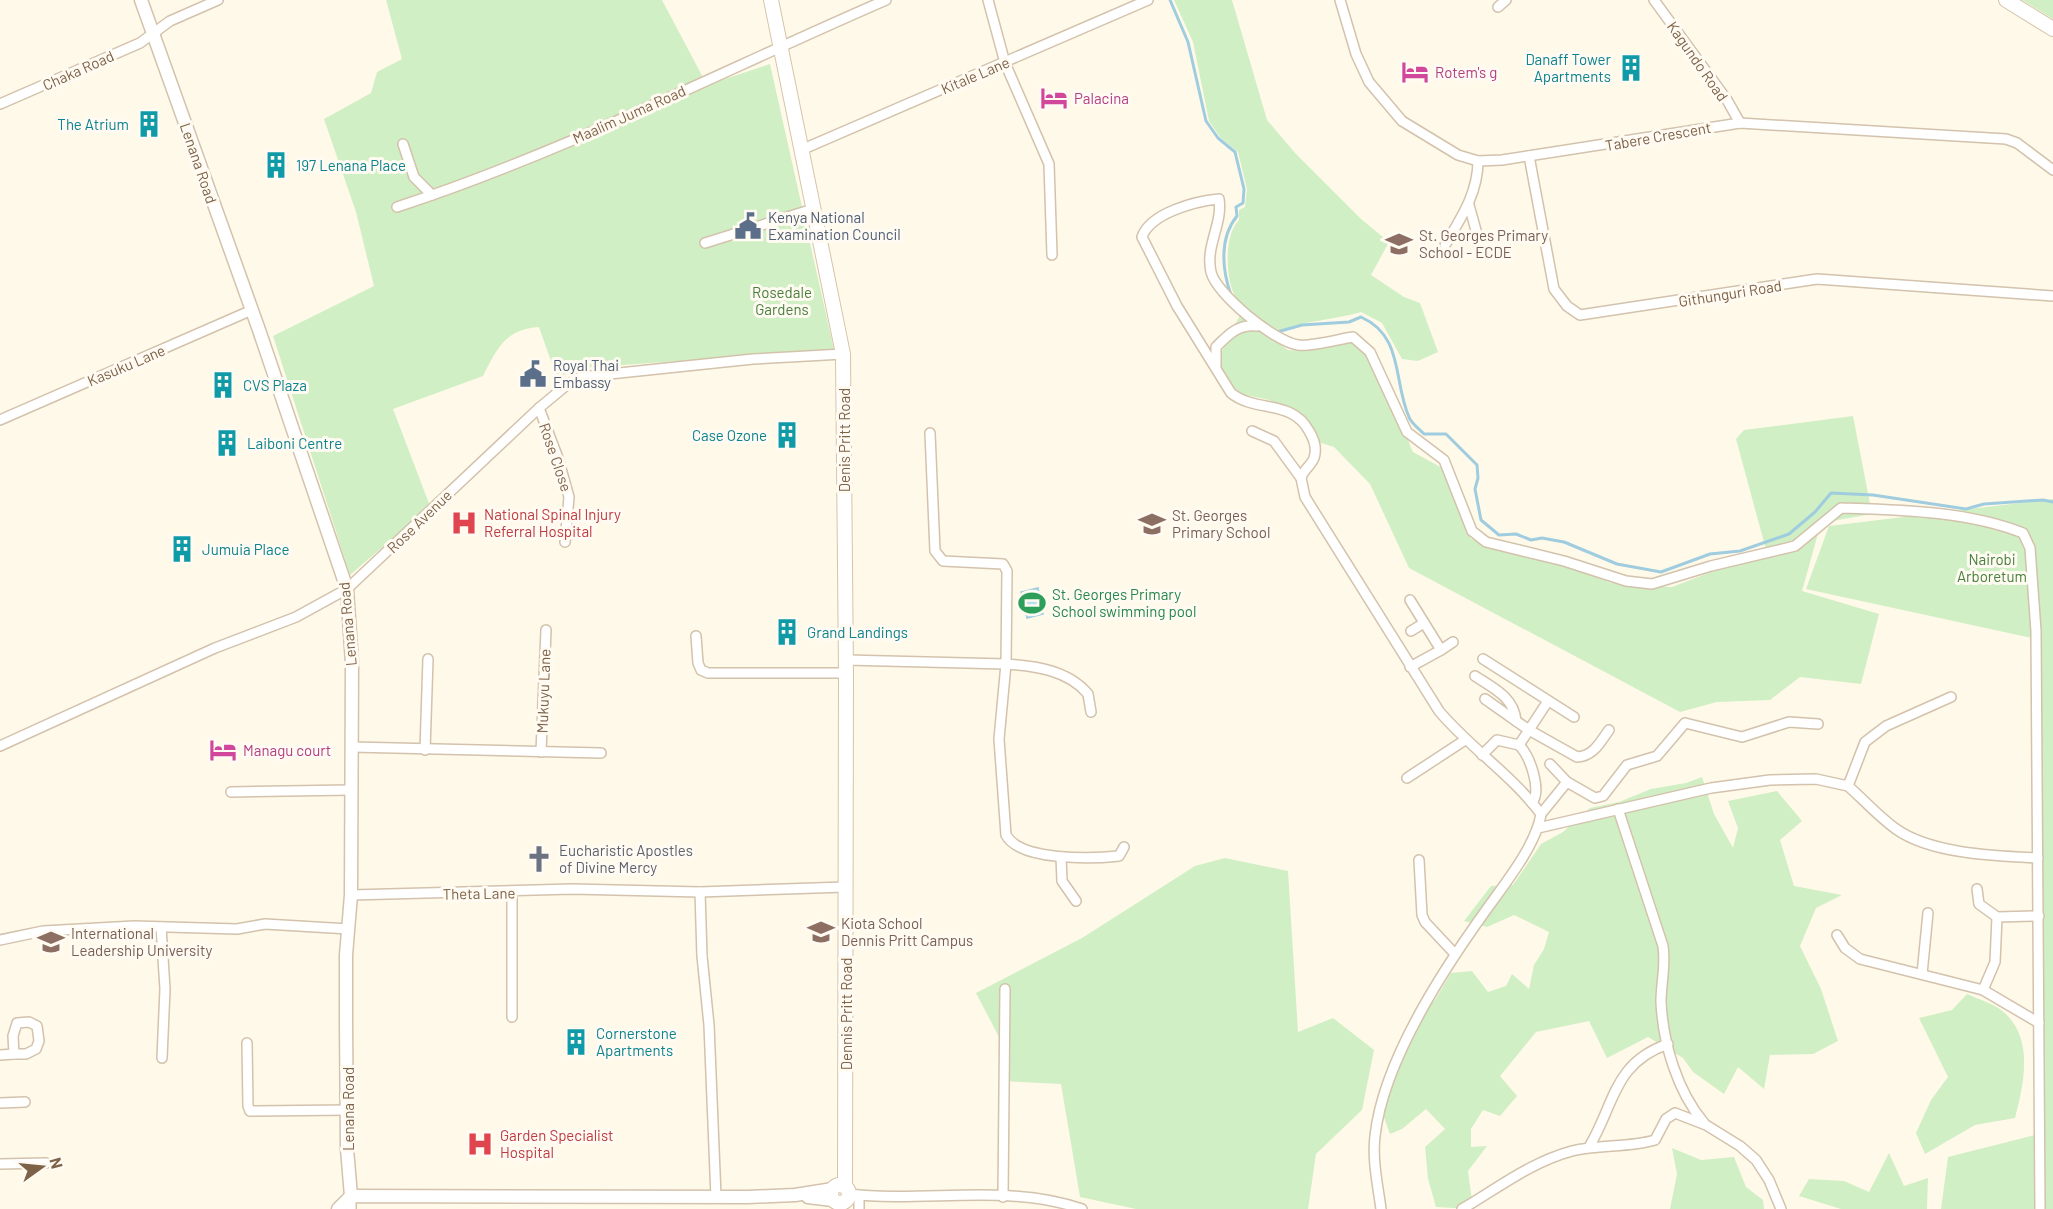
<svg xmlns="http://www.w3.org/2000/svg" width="2053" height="1209" font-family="Barlow,sans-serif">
<rect width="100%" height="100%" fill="#fff9e9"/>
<g fill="#d1efc4">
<path d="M386,0H662L707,85L770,64L834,350L580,368L557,378L539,327C505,329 497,349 483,376L393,409L430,506L350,575L273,336L374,286L356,212L324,119L371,93L377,72L402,59Z"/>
<path d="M1174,0H1232L1267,120L1296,154L1361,219L1389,242L1371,275L1404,297L1420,303L1438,352L1418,361L1402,359L1382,323L1361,312C1334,320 1306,320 1280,331C1264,323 1249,315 1238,301C1225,285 1223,235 1239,220V210L1245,207L1247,189L1238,152L1220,137L1209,121L1193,42Z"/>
<path d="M2022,0H2053V19Z"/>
<path d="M1240,315L1288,350L1301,351L1354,340C1378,355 1402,425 1413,452L1446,470L1471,539L1568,566L1611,583L1644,586L1672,587L1719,569L1768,557L1736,439L1744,430L1853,416L1872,514L1821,523L1802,591L1879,614L1861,684L1800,677L1770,700L1717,702L1680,712L1409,568L1370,484L1334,447L1318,442C1309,419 1288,406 1265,399C1257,397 1245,396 1238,391C1228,384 1223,369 1218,359Z"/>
<path d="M2053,499V1209H1941L1948,1157L2035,1135L2041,640L1806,589L1829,526Z"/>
<path d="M1702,777L1714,814L1733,848L1738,828L1728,801L1777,791L1802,821L1780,840L1794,886L1842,895L1816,908L1800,946L1821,989L1838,1041L1813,1054L1770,1055L1764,1089L1738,1067L1724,1094L1693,1072L1683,1058L1648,1037L1607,1058L1589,1021L1536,1032L1500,1076L1517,1096L1500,1116L1483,1110L1471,1129V1147L1487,1146L1468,1171L1473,1209L1436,1207L1428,1179L1425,1147L1445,1129L1426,1109L1402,1129L1390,1134L1377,1098L1406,1030L1435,1000L1451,973L1472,971L1488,992L1506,986L1512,974L1529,989L1534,965L1544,949L1549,932L1514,915L1487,927L1464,921L1491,886L1513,885L1541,844L1563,832L1590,808L1619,802L1651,789L1686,783Z"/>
<path d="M1225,858L1288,871L1298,1032L1333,1018L1374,1050L1362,1110L1316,1154L1308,1209H1136L1080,1197L1061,1084L1002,1081L999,1037L976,993L1082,938L1195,866Z"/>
<path d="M1967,994C1978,999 1992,1003 2001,1010C2035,1036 2024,1083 2015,1118L1975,1125L1925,1154L1916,1133L1931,1100L1948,1077L1919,1018L1952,1010Z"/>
<path d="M1672,1148L1701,1160L1734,1157L1746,1187L1763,1200L1764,1209H1670L1677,1174Z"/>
<path d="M1889,1153L1904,1186L1928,1178L1927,1209H1841L1799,1196L1809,1179L1844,1181L1869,1192Z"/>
</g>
<path fill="#badeec" stroke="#9fcddf" stroke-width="1.5" d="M1038,588L1043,614L1027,618L1021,592Z"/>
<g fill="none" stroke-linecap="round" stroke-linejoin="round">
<g stroke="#9fcddf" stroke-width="3">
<path d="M1170,0L1188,42L1206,121L1218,138L1235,152L1244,189L1243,203L1236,207L1237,216C1219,238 1222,270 1231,295"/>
<path d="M1277,332L1302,325L1349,322L1361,317C1404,336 1393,381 1409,417C1411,423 1419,429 1424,434H1446L1477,465L1478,478L1475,489L1481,520L1499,535L1516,534L1531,540L1542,538L1564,542L1617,564L1661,572L1710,554L1740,551L1789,534L1815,512L1831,493L1873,495L1966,509L1984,504L2043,500L2053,502"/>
</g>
<defs>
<g id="minor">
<path d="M988,0L1005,63L1049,164L1052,255"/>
<path d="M1340,0L1356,54L1369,82L1402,121L1458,155L1478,161L1502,160L1740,123L2006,139L2017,143L2053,170"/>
<path d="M1654,0L1727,100L1740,123"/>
<path d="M1498,7L1506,0"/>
<path d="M0,104L140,43L170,21L218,0"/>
<path d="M403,144L414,177L432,195"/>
<path d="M801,150L1148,0"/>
<path d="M1529,156L1554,289L1567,306L1580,315L1817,279L2053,296"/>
<path d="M1469,205L1477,234"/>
<path d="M397,207C565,152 724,70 886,0"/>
<path d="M705,243L813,209"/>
<path d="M1445,245C1461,218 1478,193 1478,161"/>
<path d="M1216,366V347C1229,334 1238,324 1257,326"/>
<path d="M539,408L558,458L569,497L565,542"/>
<path d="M0,420L252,310"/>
<path d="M1252,431L1274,441L1301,478"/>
<path d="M1410,600L1441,650L1453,642"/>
<path d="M1411,631L1424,623"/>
<path d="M696,636L698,663L701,670L708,673H846"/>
<path d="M1483,659L1574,717"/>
<path d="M846,660L1006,664L1007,571L1003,564L943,561L935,551L930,433"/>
<path d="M1410,667L1441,650"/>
<path d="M1475,676C1493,688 1514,697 1516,721"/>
<path d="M1485,699L1529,730L1548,701"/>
<path d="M1091,712L1088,694C1068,670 1035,666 1006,664L999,739L1006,835C1020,861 1092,859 1119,856L1124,847"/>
<path d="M1519,745L1529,730L1577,757C1594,756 1600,742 1609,730"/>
<path d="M0,746L215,648L296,617L347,589L539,408L568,384L581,377L753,359L843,354"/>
<path d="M352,747L601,753"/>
<path d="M425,750L428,659"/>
<path d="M541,752L546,630"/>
<path d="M1482,755L1497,740L1519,745C1530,756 1542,790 1532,803"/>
<path d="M1550,764L1567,782"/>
<path d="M1407,778L1465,740"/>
<path d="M1848,786C1864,800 1879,817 1896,829C1931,854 1996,856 2038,858"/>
<path d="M231,792L351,790"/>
<path d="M1618,809L1663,946C1666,965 1661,983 1661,1002C1663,1043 1677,1091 1704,1123"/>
<path d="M1541,814L1567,782L1595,798L1603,796L1627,765L1657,756L1685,723L1742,737L1789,722L1818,724"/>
<path d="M1538,828L1711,788L1770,780L1816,779L1848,786L1865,742L1886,726L1951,697"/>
<path d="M1061,857L1062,881L1076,901"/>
<path d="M1419,860L1422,915L1425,922L1455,954"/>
<path d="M1977,889L1979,904L1997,917"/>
<path d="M512,892V1017"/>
<path d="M700,892L845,887"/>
<path d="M351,895L572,889L700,892L702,956L709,1025L716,1197"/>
<path d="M2039,916L1997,917L1995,962L1983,990L2039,1023"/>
<path d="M161,927L165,989L162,1058"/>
<path d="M1837,935L1845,948L1860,959L1983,990"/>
<path d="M0,940L43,931L134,926L237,929L265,924L349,929"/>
<path d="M1922,974L1928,913"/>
<path d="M29,1022L37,1026L39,1041L36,1049L26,1054H14L13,1036L17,1023Z"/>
<path d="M247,1043L248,1106L250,1111L349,1110"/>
<path d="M0,1055L14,1054"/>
<path d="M0,1103L25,1102"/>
<path d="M1589,1147C1615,1104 1613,1063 1668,1044"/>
<path d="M0,1164L46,1163"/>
<path d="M849,1194C925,1203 1008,1183 1082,1209"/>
<path d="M1003,1197L1005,989"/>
<path d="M351,1209V1196"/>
<path d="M859,1209V1196"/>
<path d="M1381,1209C1378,1186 1372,1160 1375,1136C1383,1062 1441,973 1484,913C1503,886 1536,846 1541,814C1512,775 1470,748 1439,711L1305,497L1301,478C1303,470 1311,466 1314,458C1317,449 1314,439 1309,431C1292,399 1256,413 1231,393L1177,306L1142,237C1150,213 1196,201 1219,199C1223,224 1205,246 1211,272C1216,294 1275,342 1298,345C1311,347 1339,339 1353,337L1370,352L1407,432L1444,460L1472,531L1486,542L1564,561L1626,581L1652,584L1711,566L1795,546L1841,508C1901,510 1967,511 2023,533L2030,548L2036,631L2040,1209"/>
<path d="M1462,1209C1498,1188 1531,1162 1572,1151C1600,1144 1628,1148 1655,1140L1666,1119L1675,1113L1706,1125L1740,1146L1756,1160L1769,1180L1781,1209"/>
</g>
<g id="tertiary">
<path d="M141,0L259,330L347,589L352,663L351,895L346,955V1022L347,1149L351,1196"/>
<path d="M808,1197L833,1200"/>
<path d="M338,1209L351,1196L748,1197L795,1195L833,1189"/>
</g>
<g id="secondary">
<path d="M771,0L843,354L846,673L845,1187"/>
<path d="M2006,0L2053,29"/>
<circle cx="840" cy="1194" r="9"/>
</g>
</defs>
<use href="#minor" stroke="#d3c2ac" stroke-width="12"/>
<use href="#tertiary" stroke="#d3c2ac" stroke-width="15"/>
<use href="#secondary" stroke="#d7c3a9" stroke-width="16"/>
<use href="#minor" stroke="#fff" stroke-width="9"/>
<use href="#tertiary" stroke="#fff" stroke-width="12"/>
<use href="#secondary" stroke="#fff" stroke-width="14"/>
</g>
<defs>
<symbol id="building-bare" viewBox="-9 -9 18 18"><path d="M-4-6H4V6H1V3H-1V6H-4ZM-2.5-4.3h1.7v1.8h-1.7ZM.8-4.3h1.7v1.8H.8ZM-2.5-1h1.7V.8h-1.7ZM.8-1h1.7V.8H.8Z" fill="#0f9aa8" stroke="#fffbf2" stroke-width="2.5" paint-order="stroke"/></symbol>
<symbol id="hotel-bare" viewBox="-9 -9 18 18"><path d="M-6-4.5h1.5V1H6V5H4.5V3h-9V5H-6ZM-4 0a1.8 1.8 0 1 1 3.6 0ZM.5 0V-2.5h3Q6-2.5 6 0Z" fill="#d1479c" stroke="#fffbf2" stroke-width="2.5" paint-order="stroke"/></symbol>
<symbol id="civic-bare" viewBox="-9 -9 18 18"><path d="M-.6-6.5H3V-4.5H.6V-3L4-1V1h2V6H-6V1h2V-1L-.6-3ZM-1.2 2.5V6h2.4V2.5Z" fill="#5c6f8a" stroke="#fffbf2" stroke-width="2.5" paint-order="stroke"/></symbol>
<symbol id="school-bare" viewBox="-9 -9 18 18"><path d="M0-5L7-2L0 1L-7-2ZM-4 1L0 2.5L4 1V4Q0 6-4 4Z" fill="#8d6e63" stroke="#fffbf2" stroke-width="2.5" paint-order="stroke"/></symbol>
<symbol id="hospital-bare" viewBox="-9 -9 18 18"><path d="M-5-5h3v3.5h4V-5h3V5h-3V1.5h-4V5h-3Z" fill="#e0444e" stroke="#fffbf2" stroke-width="2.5" paint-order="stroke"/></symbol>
<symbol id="stadium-bare" viewBox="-9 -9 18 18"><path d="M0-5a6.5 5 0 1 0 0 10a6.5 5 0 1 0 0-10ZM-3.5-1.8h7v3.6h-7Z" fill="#2e9e5b" stroke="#fffbf2" stroke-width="2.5" paint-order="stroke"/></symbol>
<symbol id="church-bare" viewBox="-9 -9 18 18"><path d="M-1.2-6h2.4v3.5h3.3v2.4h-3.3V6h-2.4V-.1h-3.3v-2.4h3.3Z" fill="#6b7280" stroke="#fffbf2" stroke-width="2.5" paint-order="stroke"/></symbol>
<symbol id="university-bare" viewBox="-9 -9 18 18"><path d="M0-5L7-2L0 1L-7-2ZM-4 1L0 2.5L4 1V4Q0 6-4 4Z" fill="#8d6e63" stroke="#fffbf2" stroke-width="2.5" paint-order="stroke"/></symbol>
</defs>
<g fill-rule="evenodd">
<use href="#building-bare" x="1612" y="49" width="38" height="38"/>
<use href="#hotel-bare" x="1396" y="53" width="38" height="38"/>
<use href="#hotel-bare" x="1035" y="79" width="38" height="38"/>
<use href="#building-bare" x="130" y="105" width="38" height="38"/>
<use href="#building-bare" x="257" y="146" width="38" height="38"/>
<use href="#civic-bare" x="729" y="207" width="38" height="38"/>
<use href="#school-bare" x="1380" y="225" width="38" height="38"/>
<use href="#civic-bare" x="514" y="355" width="38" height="38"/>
<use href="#building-bare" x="204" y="366" width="38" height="38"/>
<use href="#building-bare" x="768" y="416" width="38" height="38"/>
<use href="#building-bare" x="208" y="424" width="38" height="38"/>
<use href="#hospital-bare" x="445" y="504" width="38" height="38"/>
<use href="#school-bare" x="1133" y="505" width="38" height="38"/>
<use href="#building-bare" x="163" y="530" width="38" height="38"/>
<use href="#stadium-bare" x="1013" y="584" width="38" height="38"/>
<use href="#building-bare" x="768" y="613" width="38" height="38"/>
<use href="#hotel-bare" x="204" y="731" width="38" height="38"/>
<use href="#church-bare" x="520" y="840" width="38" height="38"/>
<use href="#school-bare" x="802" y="913" width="38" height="38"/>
<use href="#university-bare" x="32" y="923" width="38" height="38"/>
<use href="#building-bare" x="557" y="1023" width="38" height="38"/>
<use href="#hospital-bare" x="461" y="1125" width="38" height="38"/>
</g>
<g text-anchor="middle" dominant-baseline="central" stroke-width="6" stroke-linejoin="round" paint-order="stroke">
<g font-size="15" fill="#0d838f" stroke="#fffbf2" text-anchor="start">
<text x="1611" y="59" text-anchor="end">Danaff Tower<tspan x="1611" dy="17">Apartments</tspan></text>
<text x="129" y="124" text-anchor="end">The Atrium</text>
<text x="296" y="165">197 Lenana Place</text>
<text x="243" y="385">CVS Plaza</text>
<text x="767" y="435" text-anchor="end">Case Ozone</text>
<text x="247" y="443">Laiboni Centre</text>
<text x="202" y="549">Jumuia Place</text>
<text x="807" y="632">Grand Landings</text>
<text x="596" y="1033">Cornerstone<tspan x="596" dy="17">Apartments</tspan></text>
</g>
<g font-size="15" fill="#7d6248" stroke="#fffbf2">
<text transform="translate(1698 61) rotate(55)">Kagundo Road</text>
<text transform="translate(78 70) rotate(-24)">Chaka Road</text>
<text transform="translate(975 75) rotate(-23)">Kitale Lane</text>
<text transform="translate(629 114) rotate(-24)">Maalim Juma Road</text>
<text transform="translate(1658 136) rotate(-10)">Tabere Crescent</text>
<text transform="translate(199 163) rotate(71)">Lenana Road</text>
<text transform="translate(1730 293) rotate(-9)">Githunguri Road</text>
<text transform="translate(126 365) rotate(-23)">Kasuku Lane</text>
<text transform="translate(844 440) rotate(-90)">Denis Pritt Road</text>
<text transform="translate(556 457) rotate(71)">Rose Close</text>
<text transform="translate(419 521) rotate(-44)">Rose Avenue</text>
<text transform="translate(347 624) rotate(-95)">Lenana Road</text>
<text transform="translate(543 691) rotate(-88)">Mukuyu Lane</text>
<text transform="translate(479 893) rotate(-1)">Theta Lane</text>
<text transform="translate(846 1014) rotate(-90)">Dennis Pritt Road</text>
<text transform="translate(348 1109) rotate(-90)">Lenana Road</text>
</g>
<g font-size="15" fill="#b23c85" stroke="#fffbf2" text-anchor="start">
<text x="1435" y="72">Rotem's g</text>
<text x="1074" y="98">Palacina</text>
<text x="243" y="750">Managu court</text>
</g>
<g font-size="15" fill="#4e5e75" stroke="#fffbf2" text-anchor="start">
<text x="768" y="217">Kenya National<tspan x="768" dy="17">Examination Council</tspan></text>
<text x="553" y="365">Royal Thai<tspan x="553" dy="17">Embassy</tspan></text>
</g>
<g font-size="15" fill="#785e54" stroke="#fffbf2" text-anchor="start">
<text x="1419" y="235">St. Georges Primary<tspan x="1419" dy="17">School - ECDE</tspan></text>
<text x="1172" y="515">St. Georges<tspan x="1172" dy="17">Primary School</tspan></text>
<text x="841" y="923">Kiota School<tspan x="841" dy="17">Dennis Pritt Campus</tspan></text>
<text x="71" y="933">International<tspan x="71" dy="17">Leadership University</tspan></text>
</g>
<g font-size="15" fill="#477e3c" stroke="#fffbf2">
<text x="782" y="292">Rosedale<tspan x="782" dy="17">Gardens</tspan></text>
<text x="1992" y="559">Nairobi<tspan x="1992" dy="17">Arboretum</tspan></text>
</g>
<g font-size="15" fill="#be3a42" stroke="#fffbf2" text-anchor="start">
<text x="484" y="514">National Spinal Injury<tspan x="484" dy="17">Referral Hospital</tspan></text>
<text x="500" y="1135">Garden Specialist<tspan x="500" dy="17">Hospital</tspan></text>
</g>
<g font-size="15" fill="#27864d" stroke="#fffbf2" text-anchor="start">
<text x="1052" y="594">St. Georges Primary<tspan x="1052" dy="17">School swimming pool</tspan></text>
</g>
<g font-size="15" fill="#5b616d" stroke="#fffbf2" text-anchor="start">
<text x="559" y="850">Eucharistic Apostles<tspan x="559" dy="17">of Divine Mercy</tspan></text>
</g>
</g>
<g transform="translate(42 1167) rotate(75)" stroke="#fffbf2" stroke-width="4.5" paint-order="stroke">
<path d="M0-4.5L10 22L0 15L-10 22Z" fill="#7d6248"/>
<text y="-9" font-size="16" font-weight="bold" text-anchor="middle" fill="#7d6248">N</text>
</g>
</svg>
